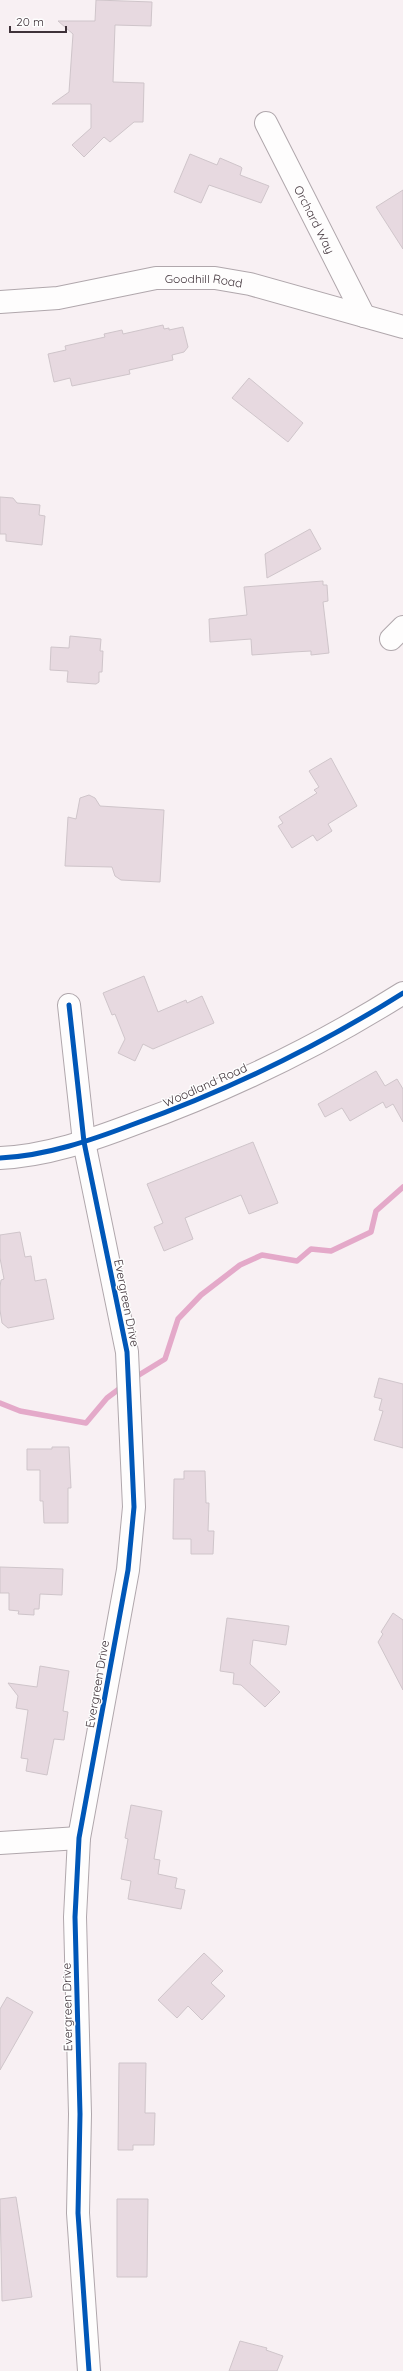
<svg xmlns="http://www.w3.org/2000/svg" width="403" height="2371" font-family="Quicksand,sans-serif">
<rect width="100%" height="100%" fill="#f8f0f3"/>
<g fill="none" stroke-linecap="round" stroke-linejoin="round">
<g stroke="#e4a9c9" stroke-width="5.5">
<path d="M134,1378L165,1359L178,1319L201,1295L240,1265L262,1255L297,1261L311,1249L331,1251L371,1232L376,1211L403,1187"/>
<path d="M0,1403L20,1411L86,1423L107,1398L123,1386"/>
</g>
</g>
<g fill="#e7d9e0" stroke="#cfc5ca">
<path d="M96,0L152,2L151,26L115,25L113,82L144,83L143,122H134L110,142L104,137L84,157L72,145L91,128V104H52L69,92L73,34L58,21H95Z"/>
<path d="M190,154L217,165L220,158L241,167L242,168L240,175L269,186L261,203L209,185L201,203L174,192Z"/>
<path d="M403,190V249L376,207Z"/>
<path d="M163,325L164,329L169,328V330L183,327L188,347L184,352L172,355L173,360L129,370L130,374L72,386L70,378L54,382L48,354L66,350L65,346L105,337L104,334L122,330L123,334Z"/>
<path d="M249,378L303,423L288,442L232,398Z"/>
<path d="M0,497L13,498L17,503L40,505L39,515L45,516L42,545L6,541V534H0Z"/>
<path d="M310,529L321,549L267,578L265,554Z"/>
<path d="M323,581V585H327L328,601L323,602L329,653L311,655V651L293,652L252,655L251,639L210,642L209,619L247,615L244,587Z"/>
<path d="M70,636L101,639L100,651H103L102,672H99V682L96,684L67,682L68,671L50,670L51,647L69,648Z"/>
<path d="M331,758L357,806L328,824L332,831L317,841L313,835L292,848L278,826L283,823L279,817L317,793L314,790L319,787L309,771Z"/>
<path d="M89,795L95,798L100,806L164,810L160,882L121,880L115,876L112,867L65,866L68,817L76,819L80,798Z"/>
<path d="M144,976L158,1012L186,1000L187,1003L202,996L214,1023L153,1049L143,1044L135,1061L118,1053L125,1039L115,1014L112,1015L103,993Z"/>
<path d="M376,1071L385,1086L397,1079L403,1089V1122L393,1104L386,1108L383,1102L350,1121L342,1108L325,1117L318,1104Z"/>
<path d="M253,1142L278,1203L249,1214L241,1195L185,1218L193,1239L164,1251L154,1227L163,1223L147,1184Z"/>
<path d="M20,1232L25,1257L31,1256L35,1281L46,1279L54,1319L8,1328L2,1323L0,1310V1287L1,1280L4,1279L0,1258V1235Z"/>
<path d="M379,1378L403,1384V1448L374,1440L383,1411L379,1410L382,1399L374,1397Z"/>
<path d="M52,1447H69L71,1488H68V1523H44L43,1501H40V1470H27V1449H52Z"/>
<path d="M184,1471H205L206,1503H209L208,1531H214L213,1554H191V1539H173L174,1479H184Z"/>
<path d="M0,1567L63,1569L62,1595L40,1594L39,1609H34V1615L18,1614L19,1611L9,1610V1593H0Z"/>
<path d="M393,1613L403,1620V1690L378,1642L383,1634L381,1632Z"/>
<path d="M227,1618L289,1626L286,1645L253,1640L250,1664L280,1692L265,1707L241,1685L233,1684L234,1673L220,1671Z"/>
<path d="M40,1666L69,1671L63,1711L68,1712L64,1740L54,1739L47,1775L26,1771L28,1759L21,1758L28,1710L16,1708L18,1696L8,1683L37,1687Z"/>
<path d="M131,1805L162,1811L154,1859L160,1860L158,1874L177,1878L175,1888L185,1890L181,1909L128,1899L131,1881L121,1879L128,1839L125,1838Z"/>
<path d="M204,1953L223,1971L211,1983L225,1996L202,2020L188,2006L177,2018L158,2000Z"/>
<path d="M7,1997L33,2012L0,2070V2009Z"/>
<path d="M119,2063H146L145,2113H155L154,2145H133V2150H118Z"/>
<path d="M16,2197L32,2297L2,2301L0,2199Z"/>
<path d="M117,2199H148L147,2277H117Z"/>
<path d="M240,2341L267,2348L266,2350L283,2356L277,2371H229Z"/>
</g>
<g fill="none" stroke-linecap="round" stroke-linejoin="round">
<defs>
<g id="minor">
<path id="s1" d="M266,123L364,316"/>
<path id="s2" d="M0,302L58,298L156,278H215L250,284L403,327"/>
<path d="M391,639L403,627"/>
<path d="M69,1005L84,1142L127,1352L134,1507L128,1570L79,1838L75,1917L80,2114L78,2213L89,2371"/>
<path d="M0,1843L79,1838"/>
</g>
<path id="tertiary" d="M0,1158C46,1156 92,1140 134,1124C228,1090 319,1046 403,993"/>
</defs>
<use href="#minor" stroke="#b0a7ac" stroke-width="24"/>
<use href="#tertiary" stroke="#b0a7ac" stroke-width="24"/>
<use href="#minor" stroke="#fefdfd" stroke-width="22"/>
<use href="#tertiary" stroke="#fefdfd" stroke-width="22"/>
<defs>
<g id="cycleway">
<path d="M69,1005L84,1142L127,1352L134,1507L128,1570L79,1838L75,1917L80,2114L78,2213L89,2371"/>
<path d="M0,1158C46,1156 92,1140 134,1124C228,1090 319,1046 403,993"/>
</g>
</defs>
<use href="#cycleway" stroke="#fefefe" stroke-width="8"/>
<use href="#cycleway" stroke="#0057b8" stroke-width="5"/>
</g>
<g text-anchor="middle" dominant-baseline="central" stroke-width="3" stroke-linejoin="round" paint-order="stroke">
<g font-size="12" fill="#3f3239" stroke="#fefefe">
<text stroke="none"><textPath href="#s1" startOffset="108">Orchard Way</textPath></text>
<text stroke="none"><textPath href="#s2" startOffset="206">Goodhill Road</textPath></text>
<text transform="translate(205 1085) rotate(-24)">Woodland Road</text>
<text transform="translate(127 1303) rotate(79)">Evergreen Drive</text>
<text transform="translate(97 1684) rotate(-80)">Evergreen Drive</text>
<text transform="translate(67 2007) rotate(-91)">Evergreen Drive</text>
</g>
</g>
<path d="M10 26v6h56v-6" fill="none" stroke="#3f3239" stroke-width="2"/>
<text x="16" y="26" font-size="12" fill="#3f3239" stroke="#fefefe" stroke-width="3" paint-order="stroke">20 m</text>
</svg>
